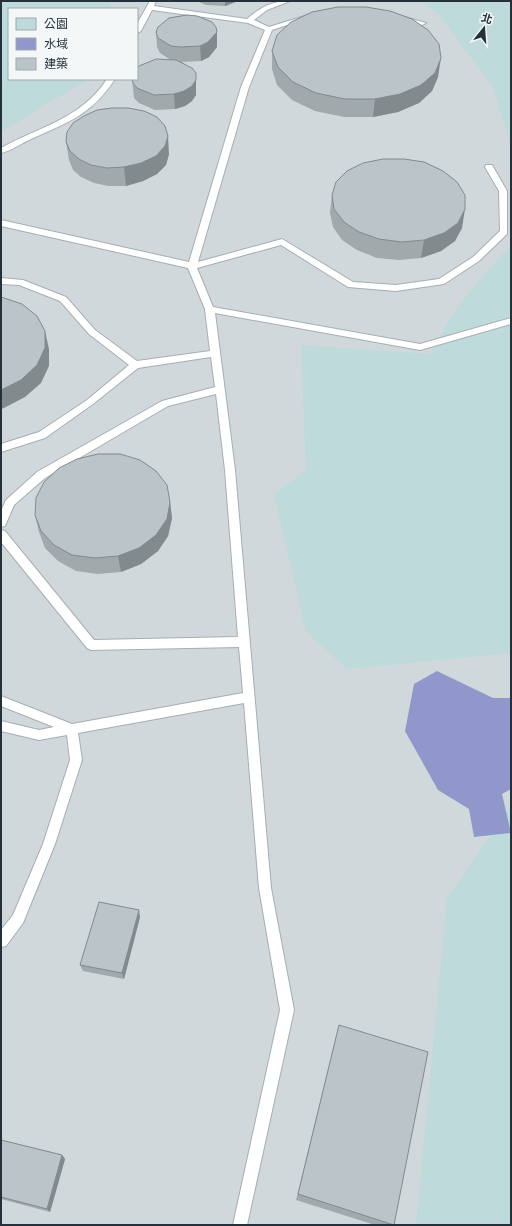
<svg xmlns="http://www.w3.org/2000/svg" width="512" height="1226" font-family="Signika,'Noto Sans TC',sans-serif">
<rect width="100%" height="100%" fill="#e3e9eb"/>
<path fill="#d1d8db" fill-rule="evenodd" d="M1,1H511V1225H1ZM9,9H137V79H9Z"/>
<g fill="#bedada">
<path d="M1,1H112L110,9H9V79H88L1,132Z"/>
<path d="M420,1H511V147L493,87L440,16Z"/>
<path d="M511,244V653L347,669L306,632L274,494L306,470L301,345L430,354L458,305Z"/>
<path d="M511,805V1225H416L447,898Z"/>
</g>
<path fill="#9097cb" d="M437,671L493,698H511V789L502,794L511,833L474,837L469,809L438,790L405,731L414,684Z"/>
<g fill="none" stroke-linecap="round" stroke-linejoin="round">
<defs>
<g id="lane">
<path d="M150,1H156L154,6L247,19C261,7 272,1 290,1L267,10L254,20L269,27L311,14L315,16L272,30L249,87L198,262L282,239L353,282L396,285L439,279L473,257L500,231L499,191L485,167L486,165H492L507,191V234L479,261L444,284L396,291L348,287L281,245L197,268L213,307L420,344L511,318V324L420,350L215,313L235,470L271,888L294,1010L247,1225H233L280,1010L259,888L244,703L78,733L82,760L55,844L23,923L6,946L1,947V930L13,915L43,844L70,760L67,735L39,740L1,731V721L39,730L54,727L1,706V696L72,724L243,693L239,647L91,650L87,648L1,542V530L5,531L94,640L238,637L225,470L216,394L168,406L45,478L14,505L5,526L1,527V511L6,500L37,472L162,401L215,387L211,357L138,368L93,404L45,438L1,452V444L39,432L87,400L129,365L89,334L60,301L19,285L1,284V278L23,280L66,297L95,330L137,361L210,351L205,309L188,268L1,226V220L189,262L241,87L265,30L248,23L152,10L141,31L137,33V24Z"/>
<path d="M397,15L426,23L422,25L397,19Z"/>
<path d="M107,79H115C91,115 69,122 31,139C22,143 11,151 1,153V148C41,126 81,119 107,79Z"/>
</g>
</defs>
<use href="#lane" stroke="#a6aeb3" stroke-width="2"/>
<use href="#lane" fill="#fff" fill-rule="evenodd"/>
</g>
<g fill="#a1a9ad">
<path d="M197,1H238L225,6L206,5Z"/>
<path d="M156,32H217V47L209,57L201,61L182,62L196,73V95L192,101L185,106L175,109L155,110L139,103L134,98L132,79L171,60L160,53L157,47Z"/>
<path d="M272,51L438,77L432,91L419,103L398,112L373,117H344L315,111L292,100L277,85L272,69Z"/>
<path d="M66,142L169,154L166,165L157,174L143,181L126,186H109L94,183L81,177L73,170L69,160Z"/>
<path d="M332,195L462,228L455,241L441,251L421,258L399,260L377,258L357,250L342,240L333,227L330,213Z"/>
<path d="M170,502L172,518L168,536L158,551L141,564L121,572L98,574L76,571L58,561L45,548L39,532L35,515Z"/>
<path d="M140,917L124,979L83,971L80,965Z"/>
<path d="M339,1025L394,1225H375L296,1200Z"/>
<path d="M1,1140L62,1155L65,1159L50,1212L1,1199Z"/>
</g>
<g fill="#838a8d">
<path d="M225,1H238L225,6Z"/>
<path d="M217,32V47L209,57L201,61L200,46Z"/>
<path d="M441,58L438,77L432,91L419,103L398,112L373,117L375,99Z"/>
<path d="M196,73V95L192,101L185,106L175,109L174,94Z"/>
<path d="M168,136L169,154L166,165L157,174L143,181L126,186L124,167Z"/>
<path d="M465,209L462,228L455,241L441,251L421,258L424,240Z"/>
<path d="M45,331L49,349V366L41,383L25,397L4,408L1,409V390Z"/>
<path d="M170,502L172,518L168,536L158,551L141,564L121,572L118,556Z"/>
<path d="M139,910L140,917L124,979L122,973Z"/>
<path d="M62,1155L65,1159L50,1212L47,1209Z"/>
</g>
<g fill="#bbc5c9" stroke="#838a8d">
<path d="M338,7H366L390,11L412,19L428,30L439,44L441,58L435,73L421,85L400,94L375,99H345L316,93L293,82L278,67L272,51L277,35L291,22L312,12Z"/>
<path d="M187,15L197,16L212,22L216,27L217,32L208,42L200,46L181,47L171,46L158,38L156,32L158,27L169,18Z"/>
<path d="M156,59L176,60L192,68L196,73V80L192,86L184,91L174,94L154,95L137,88L133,83L132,79H137V69L139,66Z"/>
<path d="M112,108H128L144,111L157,117L165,126L168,136L165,146L156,156L141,163L124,167L107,168L91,165L79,159L70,151L66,142L67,132L73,123L84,116L97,110Z"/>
<path d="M383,159H404L424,162L443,171L457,182L465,195V209L458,223L444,233L424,240L402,242L379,239L359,232L344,222L334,209L332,195L336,182L347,171L363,163Z"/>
<path d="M1,297L22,304L37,316L45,331V348L37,365L21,380L1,390Z"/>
<path d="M98,454H120L140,460L156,471L167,485L170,502L167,519L156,535L139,548L118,556L95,558L72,555L54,545L41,531L35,515L36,498L44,482L59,468L77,459Z"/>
<path d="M99,902L139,910L122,973L80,965Z"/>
<path d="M339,1025L428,1052L394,1225L298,1194Z"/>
<path d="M1,1140L62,1155L47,1209L1,1197Z"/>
</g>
<rect width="512" height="1226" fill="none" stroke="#24313b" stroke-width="4"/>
<rect x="8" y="8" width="130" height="72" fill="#f3f7f8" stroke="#a0a8ac"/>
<rect x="16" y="18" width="20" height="12" fill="#bedada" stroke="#a0a8ac"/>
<text x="44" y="28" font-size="12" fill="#24313b">公園</text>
<rect x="16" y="38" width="20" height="12" fill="#9097cb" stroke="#a0a8ac"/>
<text x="44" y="48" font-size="12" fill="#24313b">水域</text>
<rect x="16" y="58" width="20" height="12" fill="#bbc5c9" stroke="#a0a8ac"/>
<text x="44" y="68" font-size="12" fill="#24313b">建築</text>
<g transform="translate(484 28) rotate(17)" stroke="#f3f7f8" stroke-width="3" paint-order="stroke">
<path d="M0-3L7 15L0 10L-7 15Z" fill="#24313b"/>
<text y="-6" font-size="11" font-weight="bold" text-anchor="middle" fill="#24313b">北</text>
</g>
</svg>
